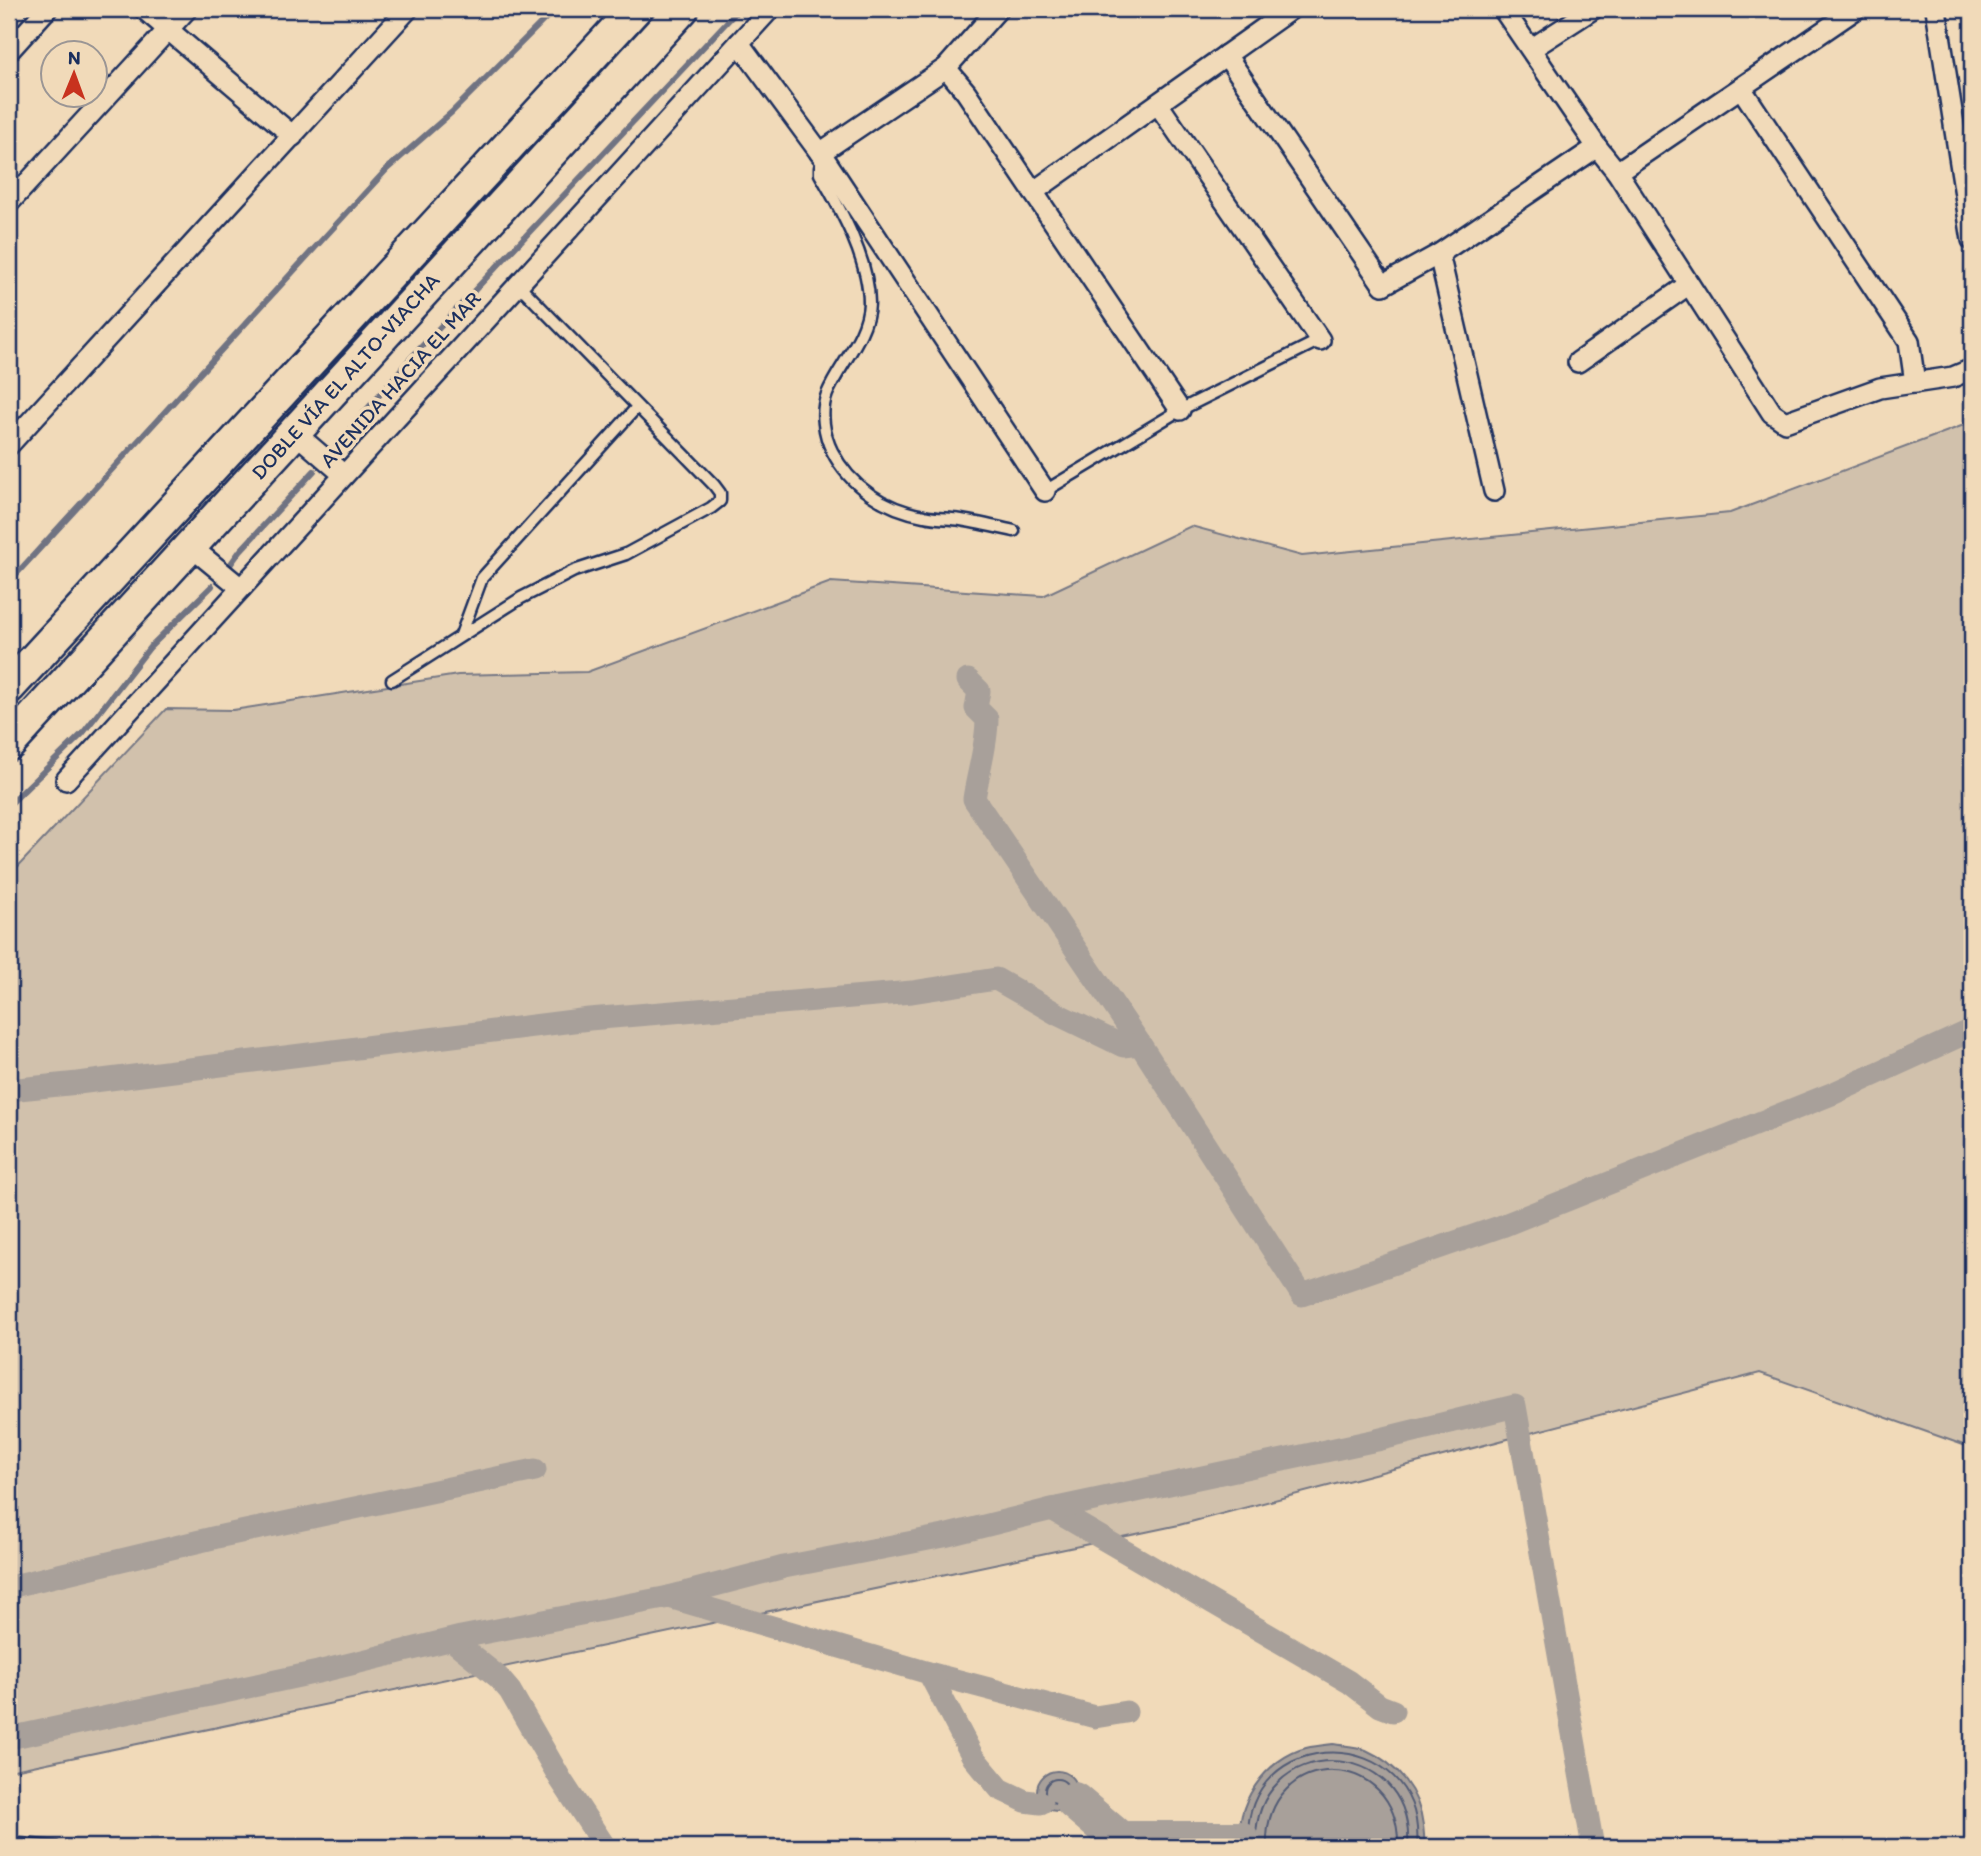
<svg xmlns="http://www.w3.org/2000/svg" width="1981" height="1856" font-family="Itim,sans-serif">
<rect width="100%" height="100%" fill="#f1dab9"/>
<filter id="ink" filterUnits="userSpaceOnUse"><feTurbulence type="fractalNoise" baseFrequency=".0143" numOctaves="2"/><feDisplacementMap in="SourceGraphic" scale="14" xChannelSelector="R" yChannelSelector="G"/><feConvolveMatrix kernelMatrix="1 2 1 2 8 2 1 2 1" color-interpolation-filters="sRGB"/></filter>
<g filter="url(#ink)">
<path fill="#d1c1ac" stroke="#767885" stroke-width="2" d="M1972,422V1448L1760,1373L1179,1525L9,1771V876L166,709L233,710L458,675L587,672L831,582L1043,596L1191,526L1302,556L1730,513Z"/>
<g fill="#a8a09a" stroke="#707382" stroke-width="2">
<path d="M1333,1744C1344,1746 1356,1746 1366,1750C1397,1764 1419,1791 1423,1825C1424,1833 1425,1840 1424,1847H1241C1232,1806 1266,1758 1306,1748C1314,1746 1324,1745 1333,1744Z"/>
<circle cx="1057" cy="1791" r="20"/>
</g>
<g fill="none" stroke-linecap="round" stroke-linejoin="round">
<g stroke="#535c76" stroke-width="2">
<circle cx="1057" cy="1791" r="12"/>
<path d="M1248,1847C1239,1720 1427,1722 1417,1847"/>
<path d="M1256,1847C1250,1732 1415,1733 1408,1847"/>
<path d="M1267,1847C1263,1745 1401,1746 1398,1847"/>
</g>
<g stroke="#707382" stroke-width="6">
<path d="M336,446L409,360L739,9"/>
<path d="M225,572L240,551L314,471"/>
<path d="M9,582L387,169L452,112L555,9"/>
<path d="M9,805L83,733L150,647L212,586"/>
</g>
<g stroke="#a8a09a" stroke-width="23">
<path d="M968,680L979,691L976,708L987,719C987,746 978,772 974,799L1140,1044L1302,1295L1502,1226L1834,1093L1972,1030"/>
<path d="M9,1090L78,1083L589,1019L912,992L996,979L1059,1015L1123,1046L1140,1044"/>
<path d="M1052,1509L1349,1682L1380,1706L1393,1711"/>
<path d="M9,1587L217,1537L535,1470"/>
<path d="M669,1597L784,1567L944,1536L1052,1509L1377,1440L1515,1406L1593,1847"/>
<path d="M452,1640L498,1677L510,1691L561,1780L605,1847"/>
<path d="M929,1673L1095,1717L1126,1712"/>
<path d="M9,1738L318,1672L461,1637L669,1597L929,1673L973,1757L1000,1789L1025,1801L1041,1803"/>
</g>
<path stroke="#a8a09a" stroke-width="38" d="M1074,1801L1120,1840H1240"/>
<defs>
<g id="service">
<path d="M826,161L820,167V174C841,210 869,260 869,303C868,336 839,365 827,394C820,412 824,435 832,451C850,487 885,509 924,516C936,519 949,518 961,520C979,523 996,527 1014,531"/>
<path d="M1045,491L1180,410L1320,340"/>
<path d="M461,635L482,578L637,407"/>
<path d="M392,680L521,598L574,571L626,554L711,508L720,501V493L714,485L518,284"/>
<path d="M9,1843L55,1847"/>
</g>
<g id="minor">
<path d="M144,9L293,136"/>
<path d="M1503,9L1597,147L1617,172L1772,413L1785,422L1880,388L1953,377L1972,369"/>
<path d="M1936,9L1972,240"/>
<path d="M739,43L826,161L1045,491"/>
<path d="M1531,49L1593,9"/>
<path d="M9,51L47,9"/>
<path d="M1226,55L1383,285L1439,254L1597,147"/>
<path d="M946,68L966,92L1180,410"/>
<path d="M1741,88L1909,341L1915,383"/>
<path d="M1158,104L1320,340"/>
<path d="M820,153L946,68L998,9"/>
<path d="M1617,172L1856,9"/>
<path d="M1033,192L1291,9"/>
<path d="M9,203L187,9"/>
<path d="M1439,254L1494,491"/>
<path d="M1578,362L1688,285"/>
<path d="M294,432L344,475"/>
<path d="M9,445L408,9"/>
<path d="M190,546L241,588"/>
<path d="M66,780L770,9"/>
</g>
<g id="trunk">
<path d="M9,687L635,9"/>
<path d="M9,744L682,9"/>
</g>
</defs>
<use href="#service" stroke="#1b2f5e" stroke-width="15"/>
<use href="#minor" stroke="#1b2f5e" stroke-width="24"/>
<use href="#trunk" stroke="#1b2f5e" stroke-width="37"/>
<use href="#service" stroke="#f1dab9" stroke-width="10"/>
<use href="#minor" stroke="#f1dab9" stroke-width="19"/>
<use href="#trunk" stroke="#f1dab9" stroke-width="32"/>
</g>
</g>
<g text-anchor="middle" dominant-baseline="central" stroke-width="7" stroke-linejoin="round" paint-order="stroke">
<g font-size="21" fill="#1b2f5e" stroke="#f1dab9">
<text transform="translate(345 376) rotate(-48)">DOBLE VÍA EL ALTO-VIACHA</text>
<text transform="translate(400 379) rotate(-48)">AVENIDA HACIA EL MAR</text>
</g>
</g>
<rect width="1981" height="1856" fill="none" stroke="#f1dab9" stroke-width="35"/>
<rect x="18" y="18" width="1946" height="1821" fill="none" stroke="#1b2f5e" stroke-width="2.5" filter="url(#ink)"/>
<g transform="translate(74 74) rotate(1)"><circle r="33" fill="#f1dab9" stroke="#9b9695" stroke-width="2"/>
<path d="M0-5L12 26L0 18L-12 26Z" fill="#c8321e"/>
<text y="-10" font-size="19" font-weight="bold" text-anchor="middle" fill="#1b2f5e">N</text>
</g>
</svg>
